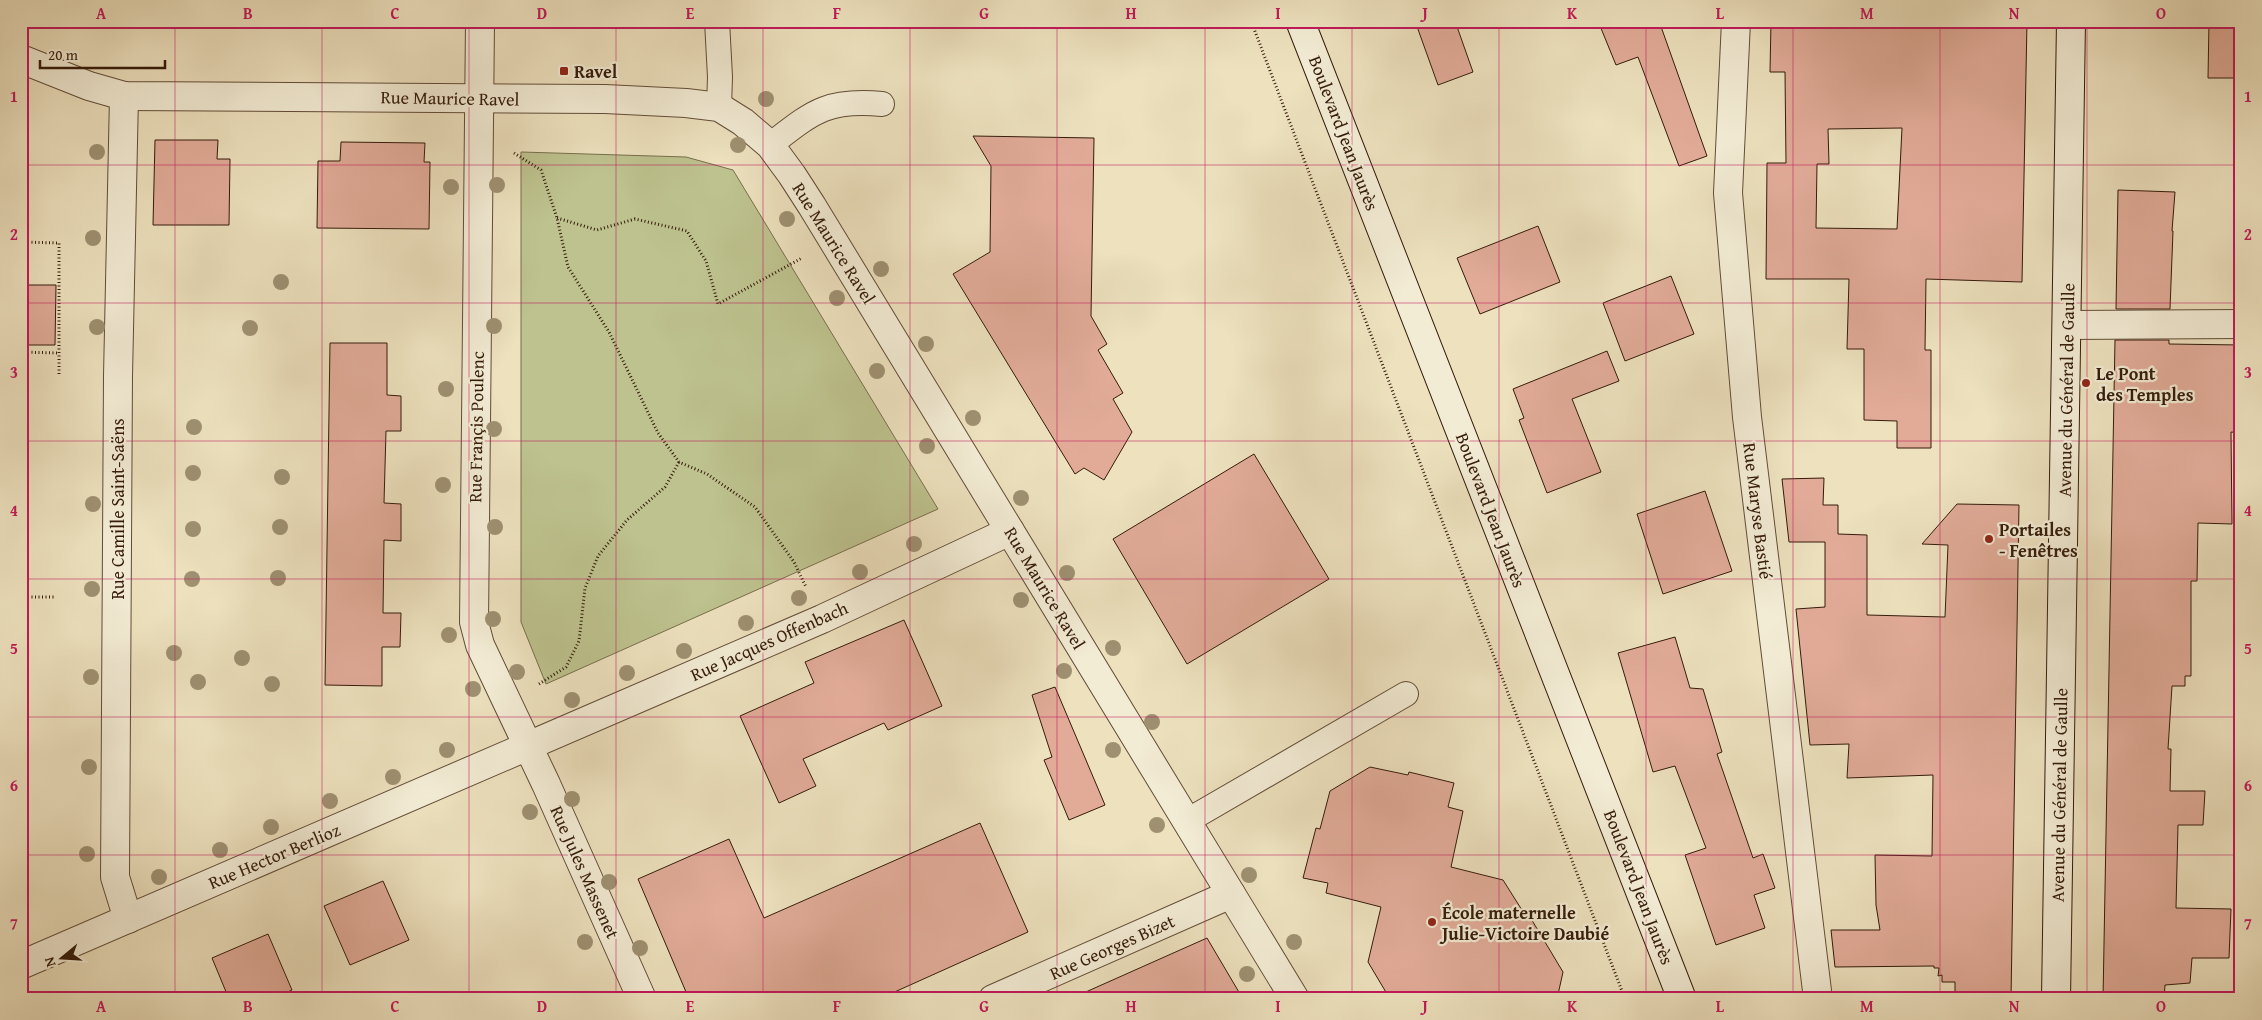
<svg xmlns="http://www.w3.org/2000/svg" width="2262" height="1020" font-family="'Gentium Book Plus',serif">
<rect width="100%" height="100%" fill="#ede1be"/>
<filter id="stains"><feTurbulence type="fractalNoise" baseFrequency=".004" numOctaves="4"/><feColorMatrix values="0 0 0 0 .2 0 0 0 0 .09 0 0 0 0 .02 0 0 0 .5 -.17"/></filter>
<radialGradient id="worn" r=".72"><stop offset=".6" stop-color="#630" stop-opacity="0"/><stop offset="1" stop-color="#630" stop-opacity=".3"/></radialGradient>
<path fill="#bdc28e" stroke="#786e4c" d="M521,152L686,157L733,170L938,509L546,684L521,622Z"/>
<g fill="#e1ab98" stroke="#341b0a" fill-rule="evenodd">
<path d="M1415,21H1455L1473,72L1438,85Z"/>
<path d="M1598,21H1659L1707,156L1679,166L1638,57L1616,65Z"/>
<path d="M1771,21H2027L2022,282L1926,279L1925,350H1931V448H1897V421L1864,420V349H1847L1849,279H1766L1767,163H1786L1785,72H1770ZM1902,128L1897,229L1816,228L1817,164H1829L1828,129Z"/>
<path d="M2209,21H2241V78H2208Z"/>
<path d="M973,136L1094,138L1091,316L1107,344L1098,350L1123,393L1113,399L1132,432L1104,480L1084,468L1075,474L953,274L990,252L991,166Z"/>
<path d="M155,140H218L217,159H230L229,225H153Z"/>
<path d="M341,142L425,143L424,162H430L429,229L317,228L318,161H340Z"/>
<path d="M2118,190L2175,192L2172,231H2173L2170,309H2116Z"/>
<path d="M1538,226L1560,282L1480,314L1457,258Z"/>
<path d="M1671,276L1694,334L1625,361L1603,303Z"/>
<path d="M21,285H56L55,345H21Z"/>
<path d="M2115,340H2169V344L2241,345V433L2231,432L2232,524L2198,523L2197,581H2191V676H2185V686H2172L2168,749H2171L2170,791H2205L2203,825H2178L2176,908L2231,909L2229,958H2192L2190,983L2165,985L2164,999H2103Z"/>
<path d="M330,343H387V395L401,396V431H386L384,503L401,504V541L384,540L383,613H401L400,647H382V686L325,685Z"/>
<path d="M1607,351L1619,381L1572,399L1601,472L1547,493L1519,420L1524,418L1513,389Z"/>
<path d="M1254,454L1329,579L1187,664L1113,539Z"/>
<path d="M1824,478L1823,505H1838V534L1867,535V615L1945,617L1948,545L1922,544L1957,504L2019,505L2011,999H1955V982H1942V975L1938,976L1939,968H1934V966L1835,967L1831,930H1880L1876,905L1875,855L1932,856L1933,775L1847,778L1849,744L1810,745L1796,609L1825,607V542H1789L1782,479Z"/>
<path d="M1705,491L1732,571L1663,594L1637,514Z"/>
<path d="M904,620L942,706L888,730L884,723L803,759L816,786L779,803L740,716L814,683L805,662Z"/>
<path d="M1675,637L1690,688L1703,689L1722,752L1717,754L1753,858L1763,854L1775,888L1754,895L1765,928L1716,945L1685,855L1706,848L1675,766L1653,772L1618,653Z"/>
<path d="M1055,687L1105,805L1069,820L1044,760L1052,757L1032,695Z"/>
<path d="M1370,767L1408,775L1409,772L1454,783L1448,807L1463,811L1451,867L1503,880L1527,918L1530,917L1563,972L1557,999H1390L1368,962L1381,907L1326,893L1328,883L1303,878L1316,828L1320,829L1330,791Z"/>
<path d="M980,823L1028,932L879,999H689L638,879L729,839L764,918Z"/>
<path d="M383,881L409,940L350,965L324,906Z"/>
<path d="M268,934L292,990L272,999H229L212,958Z"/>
<path d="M1207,938L1243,999H1070Z"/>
</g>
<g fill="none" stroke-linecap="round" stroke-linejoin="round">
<defs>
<g id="lane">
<path d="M717,21L720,77L719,107"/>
<path d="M770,145C813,112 826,99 882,104"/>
<path d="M1187,821L1406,694"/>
</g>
<g id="street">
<path d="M480,21L474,622L480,645L546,784L642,999"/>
<path d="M1736,21L1728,193L1747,417L1818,999"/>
<path d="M21,59L89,86L124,96L605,99L686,103L719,107L743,122L770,145L792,175L812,206L1295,999"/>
<path d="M124,96L118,376L115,877L128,919"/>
<path d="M2067,325L2241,324"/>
<path d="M21,965L822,619L1010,531"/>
<path d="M993,999L1231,894"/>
</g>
<g id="secondary">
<path d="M1300,21L1682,999"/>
<path d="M2056,999L2071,21"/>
</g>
</defs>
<use href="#lane" stroke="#624c37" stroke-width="26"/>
<use href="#street" stroke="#624c37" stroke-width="30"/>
<use href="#secondary" stroke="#341b0a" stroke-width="30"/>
<g stroke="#341b0a" stroke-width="3" stroke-dasharray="1 2.5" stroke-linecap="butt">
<path d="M1251,21L1625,999"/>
<path d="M514,153L541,170L557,218L568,267L609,332L658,433L679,462L707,474L755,507L794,562L806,587"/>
<path d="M557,218L597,230L635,219L687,231L706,261L718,304L802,258"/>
<path d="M21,242L59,243V376"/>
<path d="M21,352L58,353"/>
<path d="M21,597H54"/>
<path d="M539,684L566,667L579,641L585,588L598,556L627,520L665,487L679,462"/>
</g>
<use href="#lane" stroke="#f3ecd5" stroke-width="24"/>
<use href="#street" stroke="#f3ecd5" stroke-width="28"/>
<use href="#secondary" stroke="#f3ecd5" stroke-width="28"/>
</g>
<g fill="#9e9071">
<circle cx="766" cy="99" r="8"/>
<circle cx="738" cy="145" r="8"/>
<circle cx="97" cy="152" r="8"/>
<circle cx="497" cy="185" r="8"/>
<circle cx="451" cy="187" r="8"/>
<circle cx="787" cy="219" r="8"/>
<circle cx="93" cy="238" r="8"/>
<circle cx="881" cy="269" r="8"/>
<circle cx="281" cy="282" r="8"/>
<circle cx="837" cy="298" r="8"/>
<circle cx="494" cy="326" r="8"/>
<circle cx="97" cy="327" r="8"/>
<circle cx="250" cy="328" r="8"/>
<circle cx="926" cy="344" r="8"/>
<circle cx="877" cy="371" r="8"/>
<circle cx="446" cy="389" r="8"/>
<circle cx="973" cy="418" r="8"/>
<circle cx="194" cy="427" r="8"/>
<circle cx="494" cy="429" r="8"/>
<circle cx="927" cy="446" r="8"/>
<circle cx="193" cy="473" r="8"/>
<circle cx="282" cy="477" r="8"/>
<circle cx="443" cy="485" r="8"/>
<circle cx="1021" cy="498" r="8"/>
<circle cx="93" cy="504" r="8"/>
<circle cx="280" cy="527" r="8"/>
<circle cx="495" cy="527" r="8"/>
<circle cx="193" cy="529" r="8"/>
<circle cx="914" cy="544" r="8"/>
<circle cx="860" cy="572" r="8"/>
<circle cx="1067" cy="573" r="8"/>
<circle cx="278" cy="578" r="8"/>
<circle cx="192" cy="579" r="8"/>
<circle cx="92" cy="589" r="8"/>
<circle cx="799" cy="598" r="8"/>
<circle cx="1021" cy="600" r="8"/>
<circle cx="493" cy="619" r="8"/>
<circle cx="746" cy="623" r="8"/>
<circle cx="449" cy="635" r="8"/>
<circle cx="1113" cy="648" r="8"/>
<circle cx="684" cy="651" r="8"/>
<circle cx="174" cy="653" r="8"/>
<circle cx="242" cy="658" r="8"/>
<circle cx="1064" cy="671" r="8"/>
<circle cx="517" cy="672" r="8"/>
<circle cx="627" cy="673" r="8"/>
<circle cx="91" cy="677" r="8"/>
<circle cx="198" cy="682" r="8"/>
<circle cx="272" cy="684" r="8"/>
<circle cx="473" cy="689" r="8"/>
<circle cx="572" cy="700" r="8"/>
<circle cx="1152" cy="722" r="8"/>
<circle cx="447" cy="750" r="8"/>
<circle cx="1113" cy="750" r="8"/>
<circle cx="89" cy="767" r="8"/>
<circle cx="393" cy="777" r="8"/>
<circle cx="572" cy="799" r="8"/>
<circle cx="330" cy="801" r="8"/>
<circle cx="530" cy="812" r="8"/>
<circle cx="1157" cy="825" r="8"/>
<circle cx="271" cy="827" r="8"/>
<circle cx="220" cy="850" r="8"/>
<circle cx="87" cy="854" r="8"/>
<circle cx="1249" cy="875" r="8"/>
<circle cx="159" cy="877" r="8"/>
<circle cx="609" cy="882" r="8"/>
<circle cx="585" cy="942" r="8"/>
<circle cx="1294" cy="942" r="8"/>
<circle cx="640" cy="948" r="8"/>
<circle cx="1247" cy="974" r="8"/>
</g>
<path fill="none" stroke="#c2185b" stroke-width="1" stroke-opacity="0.55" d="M175,21V999M322,21V999M469,21V999M616,21V999M763,21V999M910,21V999M1057,21V999M1205,21V999M1352,21V999M1499,21V999M1646,21V999M1793,21V999M1940,21V999M2087,21V999M21,165H2241M21,303H2241M21,441H2241M21,579H2241M21,717H2241M21,855H2241"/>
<g fill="#8f2418" stroke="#f3ecd5" stroke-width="2">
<rect x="559" y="66" width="10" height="10" rx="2.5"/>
<circle cx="2086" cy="383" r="5"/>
<circle cx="1989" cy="539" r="5"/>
<circle cx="1432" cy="922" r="5"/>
</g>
<g text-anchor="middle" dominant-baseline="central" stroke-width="4.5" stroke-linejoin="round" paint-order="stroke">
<g font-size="18" font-weight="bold" fill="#341b0a" stroke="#f3ecd5" text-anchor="start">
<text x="574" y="71">Ravel</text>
<text x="2096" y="373">Le Pont<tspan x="2096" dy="21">des Temples</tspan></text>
<text x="1999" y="529">Portailes<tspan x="1999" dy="21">- Fenêtres</tspan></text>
<text x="1442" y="912">École maternelle<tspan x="1442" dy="21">Julie-Victoire Daubié</tspan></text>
</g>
<g font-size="18" fill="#341b0a" stroke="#f3ecd5">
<text transform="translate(450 98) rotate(1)">Rue Maurice Ravel</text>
<text transform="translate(1344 133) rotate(69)">Boulevard Jean Jaurès</text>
<text transform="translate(834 243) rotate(58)">Rue Maurice Ravel</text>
<text transform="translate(2066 390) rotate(-89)">Avenue du Général de Gaulle</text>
<text transform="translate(476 427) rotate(-89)">Rue Françis Poulenc</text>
<text transform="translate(117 509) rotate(-90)">Rue Camille Saint-Saëns</text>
<text transform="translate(1491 510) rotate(69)">Boulevard Jean Jaurès</text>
<text transform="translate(1758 511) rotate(83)">Rue Maryse Bastié</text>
<text transform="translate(1045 588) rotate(59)">Rue Maurice Ravel</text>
<text transform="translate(769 641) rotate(-24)">Rue Jacques Offenbach</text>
<text transform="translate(2059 795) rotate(-89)">Avenue du Général de Gaulle</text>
<text transform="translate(274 856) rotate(-23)">Rue Hector Berlioz</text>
<text transform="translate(585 872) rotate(66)">Rue Jules Massenet</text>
<text transform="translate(1639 887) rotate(69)">Boulevard Jean Jaurès</text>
<text transform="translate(1112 947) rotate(-24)">Rue Georges Bizet</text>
</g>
</g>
<rect width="2262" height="1020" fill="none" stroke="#ede1be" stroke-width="55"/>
<g transform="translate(62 958) rotate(252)" stroke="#f3ecd5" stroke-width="4" paint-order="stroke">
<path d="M0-4L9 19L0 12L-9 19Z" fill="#341b0a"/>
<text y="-8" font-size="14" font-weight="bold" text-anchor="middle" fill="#341b0a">N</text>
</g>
<path d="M40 60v8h125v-8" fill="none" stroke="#341b0a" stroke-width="2.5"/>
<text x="48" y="60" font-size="15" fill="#341b0a" stroke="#f3ecd5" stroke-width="4" paint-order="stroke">20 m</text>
<rect x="28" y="28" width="2206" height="964" fill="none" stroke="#c2185b" stroke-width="2"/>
<g font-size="16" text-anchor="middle" font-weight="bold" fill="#c2185b">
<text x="101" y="19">A</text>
<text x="248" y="19">B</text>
<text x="395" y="19">C</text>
<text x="542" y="19">D</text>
<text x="690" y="19">E</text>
<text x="837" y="19">F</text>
<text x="984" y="19">G</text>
<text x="1131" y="19">H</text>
<text x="1278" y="19">I</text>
<text x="1425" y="19">J</text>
<text x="1572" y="19">K</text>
<text x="1720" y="19">L</text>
<text x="1867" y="19">M</text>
<text x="2014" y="19">N</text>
<text x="2161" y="19">O</text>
<text x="14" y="102">1</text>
<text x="2248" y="102">1</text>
<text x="14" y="240">2</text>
<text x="2248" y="240">2</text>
<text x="14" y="378">3</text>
<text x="2248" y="378">3</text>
<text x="14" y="516">4</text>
<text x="2248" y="516">4</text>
<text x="14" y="654">5</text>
<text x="2248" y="654">5</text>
<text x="14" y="791">6</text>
<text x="2248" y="791">6</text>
<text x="14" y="929">7</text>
<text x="2248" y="929">7</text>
<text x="101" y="1012">A</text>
<text x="248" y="1012">B</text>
<text x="395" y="1012">C</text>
<text x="542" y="1012">D</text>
<text x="690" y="1012">E</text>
<text x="837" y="1012">F</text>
<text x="984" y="1012">G</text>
<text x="1131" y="1012">H</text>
<text x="1278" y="1012">I</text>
<text x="1425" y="1012">J</text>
<text x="1572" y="1012">K</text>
<text x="1720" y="1012">L</text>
<text x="1867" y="1012">M</text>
<text x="2014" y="1012">N</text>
<text x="2161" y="1012">O</text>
</g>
<rect width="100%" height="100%" filter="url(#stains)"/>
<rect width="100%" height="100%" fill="url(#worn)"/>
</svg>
